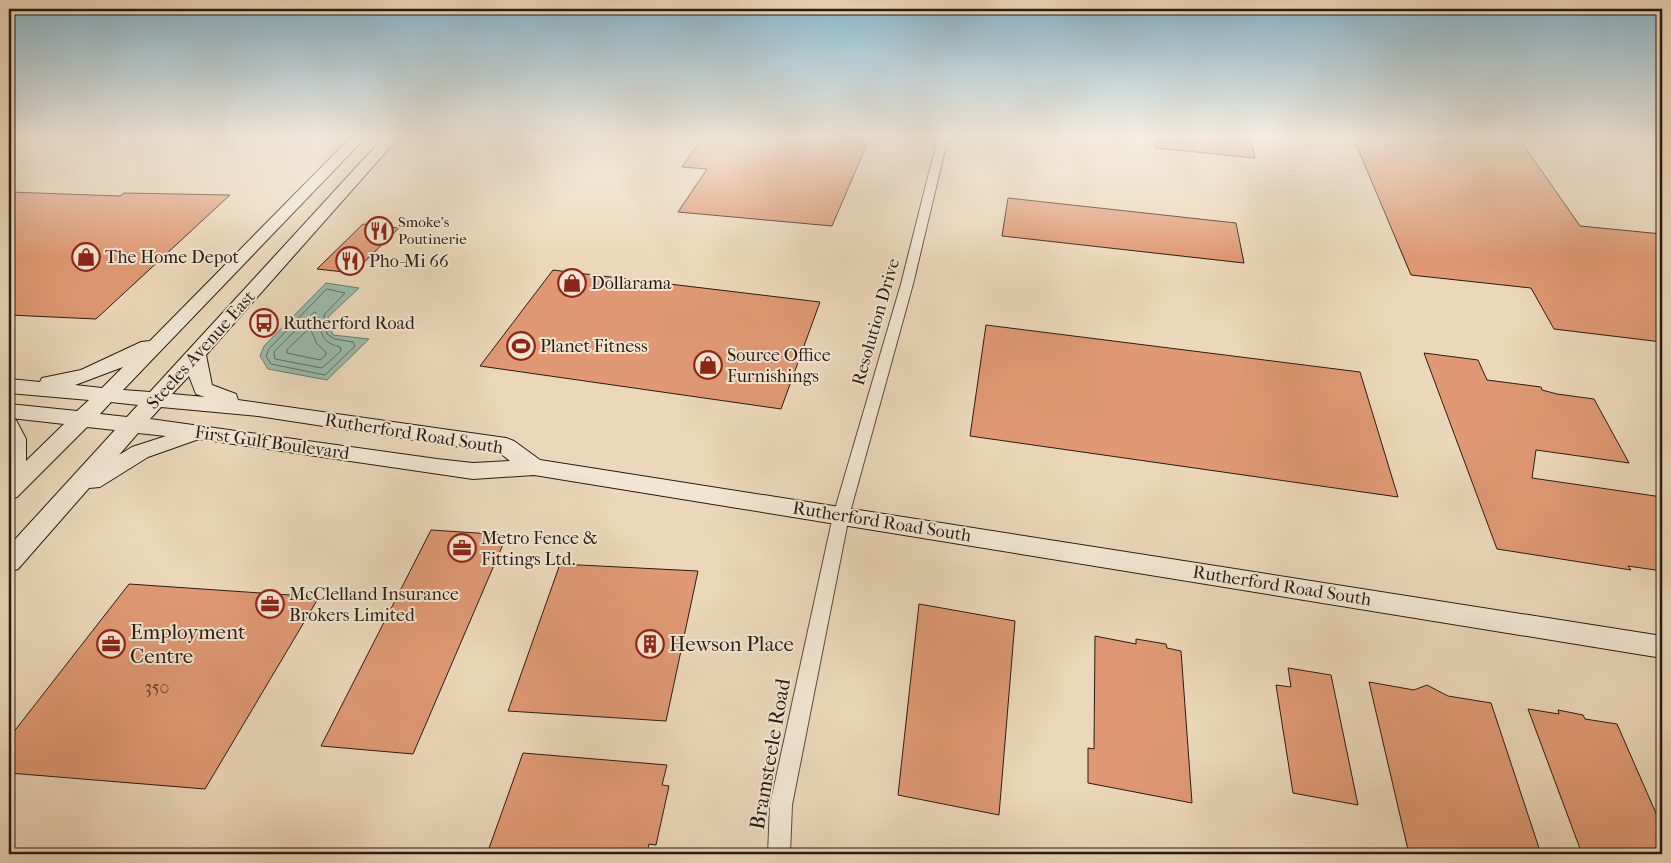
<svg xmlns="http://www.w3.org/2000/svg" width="1671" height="863" font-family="'IM FELL French Canon',serif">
<rect width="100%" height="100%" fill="#ebd8ba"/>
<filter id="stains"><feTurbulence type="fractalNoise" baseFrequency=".004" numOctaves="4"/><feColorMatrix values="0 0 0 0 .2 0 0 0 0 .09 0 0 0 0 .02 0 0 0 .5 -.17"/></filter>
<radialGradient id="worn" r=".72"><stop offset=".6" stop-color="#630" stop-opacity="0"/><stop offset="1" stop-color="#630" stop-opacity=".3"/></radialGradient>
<path fill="#9ba" stroke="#6c7b6e" d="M326,283L359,288L328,317L333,335L369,339L327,380L268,369L260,356L264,346Z"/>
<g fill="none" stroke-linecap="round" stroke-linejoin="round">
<g stroke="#616b5e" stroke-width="1">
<path d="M327,289L345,293L324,315L327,334L335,339L353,342L355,346L325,375L271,364L266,356L269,349Z"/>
<path d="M315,312C326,329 314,340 340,347L341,351L322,368L275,359L274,352Z"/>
<path d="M310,328L317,344L326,352V355L320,360L287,353V350Z"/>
</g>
</g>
<g fill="#e09974" stroke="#291b13">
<path d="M703,137H870L832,226L678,212L707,169L682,167Z"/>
<path d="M1156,137H1250L1255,158L1156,148Z"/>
<path d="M1353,137H1392L1448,142L1445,137H1518L1580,226L1662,234V342L1554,329L1531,288L1411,275Z"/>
<path d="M9,192L120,196L124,193L230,195L96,319L9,315Z"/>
<path d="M1008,198L1236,223L1244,263L1002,236Z"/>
<path d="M363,224L399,228L353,273L317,269Z"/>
<path d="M553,270L577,273L820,302L781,409L480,366Z"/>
<path d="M986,325L1360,372L1398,497L970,436Z"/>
<path d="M1424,353L1478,360L1487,380L1541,387L1542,390L1557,394L1594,399L1629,463L1536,450L1532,478L1662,497V571L1628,566L1631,570L1497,549Z"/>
<path d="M431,530L507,535L413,754L321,746Z"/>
<path d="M560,564L698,571L666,721L508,711Z"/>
<path d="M129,584L319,597L205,789L9,773V738Z"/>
<path d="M919,604L1015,621L999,815L898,795Z"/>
<path d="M1095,636L1136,644V639L1166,644L1167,648L1181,651L1192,803L1088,783V748L1094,749Z"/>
<path d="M1288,668L1331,675L1358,805L1293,793L1276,685L1291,687Z"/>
<path d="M1369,682L1414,690L1427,685L1448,696L1491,703L1541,854H1409Z"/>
<path d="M1528,709L1559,714L1558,710L1583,715L1585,719L1617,724L1662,827V854H1582Z"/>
<path d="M523,753L667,765L662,785L669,786L656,845L649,844L647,854H487Z"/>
</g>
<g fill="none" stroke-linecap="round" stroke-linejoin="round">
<defs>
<path id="street" d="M938,137H948L913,284L849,516L792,805L790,854H768L770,805L833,516L901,284Z"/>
<path id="secondary" d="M351,137H366L123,390L150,392L384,137H399L206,355L212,385L236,394L238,400L506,438L514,441L540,460L1662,636V658L534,475L473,479L199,439L148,457L100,487L89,488L18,569L9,572V546L115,430L87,427L17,497L9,499V404L77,411L89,400L9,393V379L40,382L42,378L81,370L141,342L150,341ZM123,367L102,388L75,385ZM189,376L196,394L205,397L172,394ZM111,402L138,405L127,417L100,414ZM161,407L258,416L500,453L510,461L473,463L437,459L150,419ZM11,418L64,424L26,461V439L16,420ZM138,433L166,436L132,447L119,455Z"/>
</defs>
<use href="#street" stroke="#5a4a3d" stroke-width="2"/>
<use href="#secondary" stroke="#291b13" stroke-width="2"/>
<use href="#street" fill="#f2e6d2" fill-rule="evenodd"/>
<use href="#secondary" fill="#f2e6d2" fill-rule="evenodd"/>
</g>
<linearGradient id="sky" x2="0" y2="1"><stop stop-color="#88b7cf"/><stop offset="0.53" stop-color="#f6ede0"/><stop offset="1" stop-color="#f6ede0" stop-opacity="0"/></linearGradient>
<rect width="1671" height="258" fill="url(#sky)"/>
<defs>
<symbol id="restaurant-ring" viewBox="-11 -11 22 22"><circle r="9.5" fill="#f2e6d2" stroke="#8f2418" stroke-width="1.5"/><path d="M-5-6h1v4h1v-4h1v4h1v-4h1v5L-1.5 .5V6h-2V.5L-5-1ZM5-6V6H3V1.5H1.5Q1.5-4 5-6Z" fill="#8f2418"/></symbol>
<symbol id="shop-ring" viewBox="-11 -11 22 22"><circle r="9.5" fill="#f2e6d2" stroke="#8f2418" stroke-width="1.5"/><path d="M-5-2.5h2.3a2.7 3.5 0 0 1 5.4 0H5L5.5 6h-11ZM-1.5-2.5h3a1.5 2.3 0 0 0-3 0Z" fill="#8f2418"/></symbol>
<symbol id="bus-ring" viewBox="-11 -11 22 22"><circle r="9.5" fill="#f2e6d2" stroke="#8f2418" stroke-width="1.5"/><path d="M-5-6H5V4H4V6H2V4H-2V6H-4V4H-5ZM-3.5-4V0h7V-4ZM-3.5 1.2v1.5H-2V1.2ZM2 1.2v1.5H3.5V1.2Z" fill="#8f2418"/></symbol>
<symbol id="stadium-ring" viewBox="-11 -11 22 22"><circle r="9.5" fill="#f2e6d2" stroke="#8f2418" stroke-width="1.5"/><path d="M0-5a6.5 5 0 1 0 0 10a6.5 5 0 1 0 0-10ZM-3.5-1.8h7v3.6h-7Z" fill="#8f2418"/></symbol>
<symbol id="office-ring" viewBox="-11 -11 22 22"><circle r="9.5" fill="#f2e6d2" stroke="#8f2418" stroke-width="1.5"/><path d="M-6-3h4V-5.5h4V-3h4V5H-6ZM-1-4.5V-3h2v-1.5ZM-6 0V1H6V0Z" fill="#8f2418"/></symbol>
<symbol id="building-ring" viewBox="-11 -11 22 22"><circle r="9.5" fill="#f2e6d2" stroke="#8f2418" stroke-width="1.5"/><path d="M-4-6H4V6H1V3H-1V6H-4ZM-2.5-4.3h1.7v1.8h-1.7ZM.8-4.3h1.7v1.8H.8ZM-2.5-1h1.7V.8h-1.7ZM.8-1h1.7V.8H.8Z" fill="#8f2418"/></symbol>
</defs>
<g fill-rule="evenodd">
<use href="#restaurant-ring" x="363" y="215" width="32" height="32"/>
<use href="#shop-ring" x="70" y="241" width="32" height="32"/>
<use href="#restaurant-ring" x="334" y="245" width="32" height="32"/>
<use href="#shop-ring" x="556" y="267" width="32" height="32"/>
<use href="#bus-ring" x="248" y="307" width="32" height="32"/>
<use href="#stadium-ring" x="505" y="330" width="32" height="32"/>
<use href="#shop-ring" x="692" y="349" width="32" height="32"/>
<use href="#office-ring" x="446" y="532" width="32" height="32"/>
<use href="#office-ring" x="254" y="588" width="32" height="32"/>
<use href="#office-ring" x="95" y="628" width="32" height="32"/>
<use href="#building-ring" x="634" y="628" width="32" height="32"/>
</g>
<g text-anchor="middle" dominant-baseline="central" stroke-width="4" stroke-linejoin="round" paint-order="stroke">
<g font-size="15" fill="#291b13" stroke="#f2e6d2" text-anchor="start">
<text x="398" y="222">Smoke's<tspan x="398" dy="17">Poutinerie</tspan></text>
</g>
<g font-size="18" fill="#291b13" stroke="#f2e6d2" text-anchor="start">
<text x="105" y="257">The Home Depot</text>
<text x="369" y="261">Pho-Mi 66</text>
<text x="591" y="283">Dollarama</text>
<text x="283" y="323">Rutherford Road</text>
<text x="540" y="346">Planet Fitness</text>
<text x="727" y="355">Source Office<tspan x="727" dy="21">Furnishings</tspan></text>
<text x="481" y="538">Metro Fence &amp;<tspan x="481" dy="21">Fittings Ltd.</tspan></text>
<text x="289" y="594">McClelland Insurance<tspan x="289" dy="21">Brokers Limited</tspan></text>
</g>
<g font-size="18" fill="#291b13" stroke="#f2e6d2">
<text transform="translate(876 322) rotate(-74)">Resolution Drive</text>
<text transform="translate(201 350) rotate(-48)">Steeles Avenue East</text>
<text transform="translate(414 434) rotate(9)">Rutherford Road South</text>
<text transform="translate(272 443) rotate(8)">First Gulf Boulevard</text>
<text transform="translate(882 522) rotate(9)">Rutherford Road South</text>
<text transform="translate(1282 586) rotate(9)">Rutherford Road South</text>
</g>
<g font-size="18" fill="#573a2b">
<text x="157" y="687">350</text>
</g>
<g font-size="21" fill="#291b13" stroke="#f2e6d2" text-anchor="start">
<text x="130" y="632">Employment<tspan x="130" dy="24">Centre</tspan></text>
<text x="669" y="644">Hewson Place</text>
</g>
<g font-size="21" fill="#291b13" stroke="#f2e6d2">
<text transform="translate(770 754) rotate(-80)">Bramsteele Road</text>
</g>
</g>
<rect width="1671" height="863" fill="none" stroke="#ebd8ba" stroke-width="30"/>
<rect x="10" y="10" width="1651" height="843" fill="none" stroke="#291b13" stroke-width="2.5"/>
<rect x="15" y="15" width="1641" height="833" fill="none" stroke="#291b13"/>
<rect width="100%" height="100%" filter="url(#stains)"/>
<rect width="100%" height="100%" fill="url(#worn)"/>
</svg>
